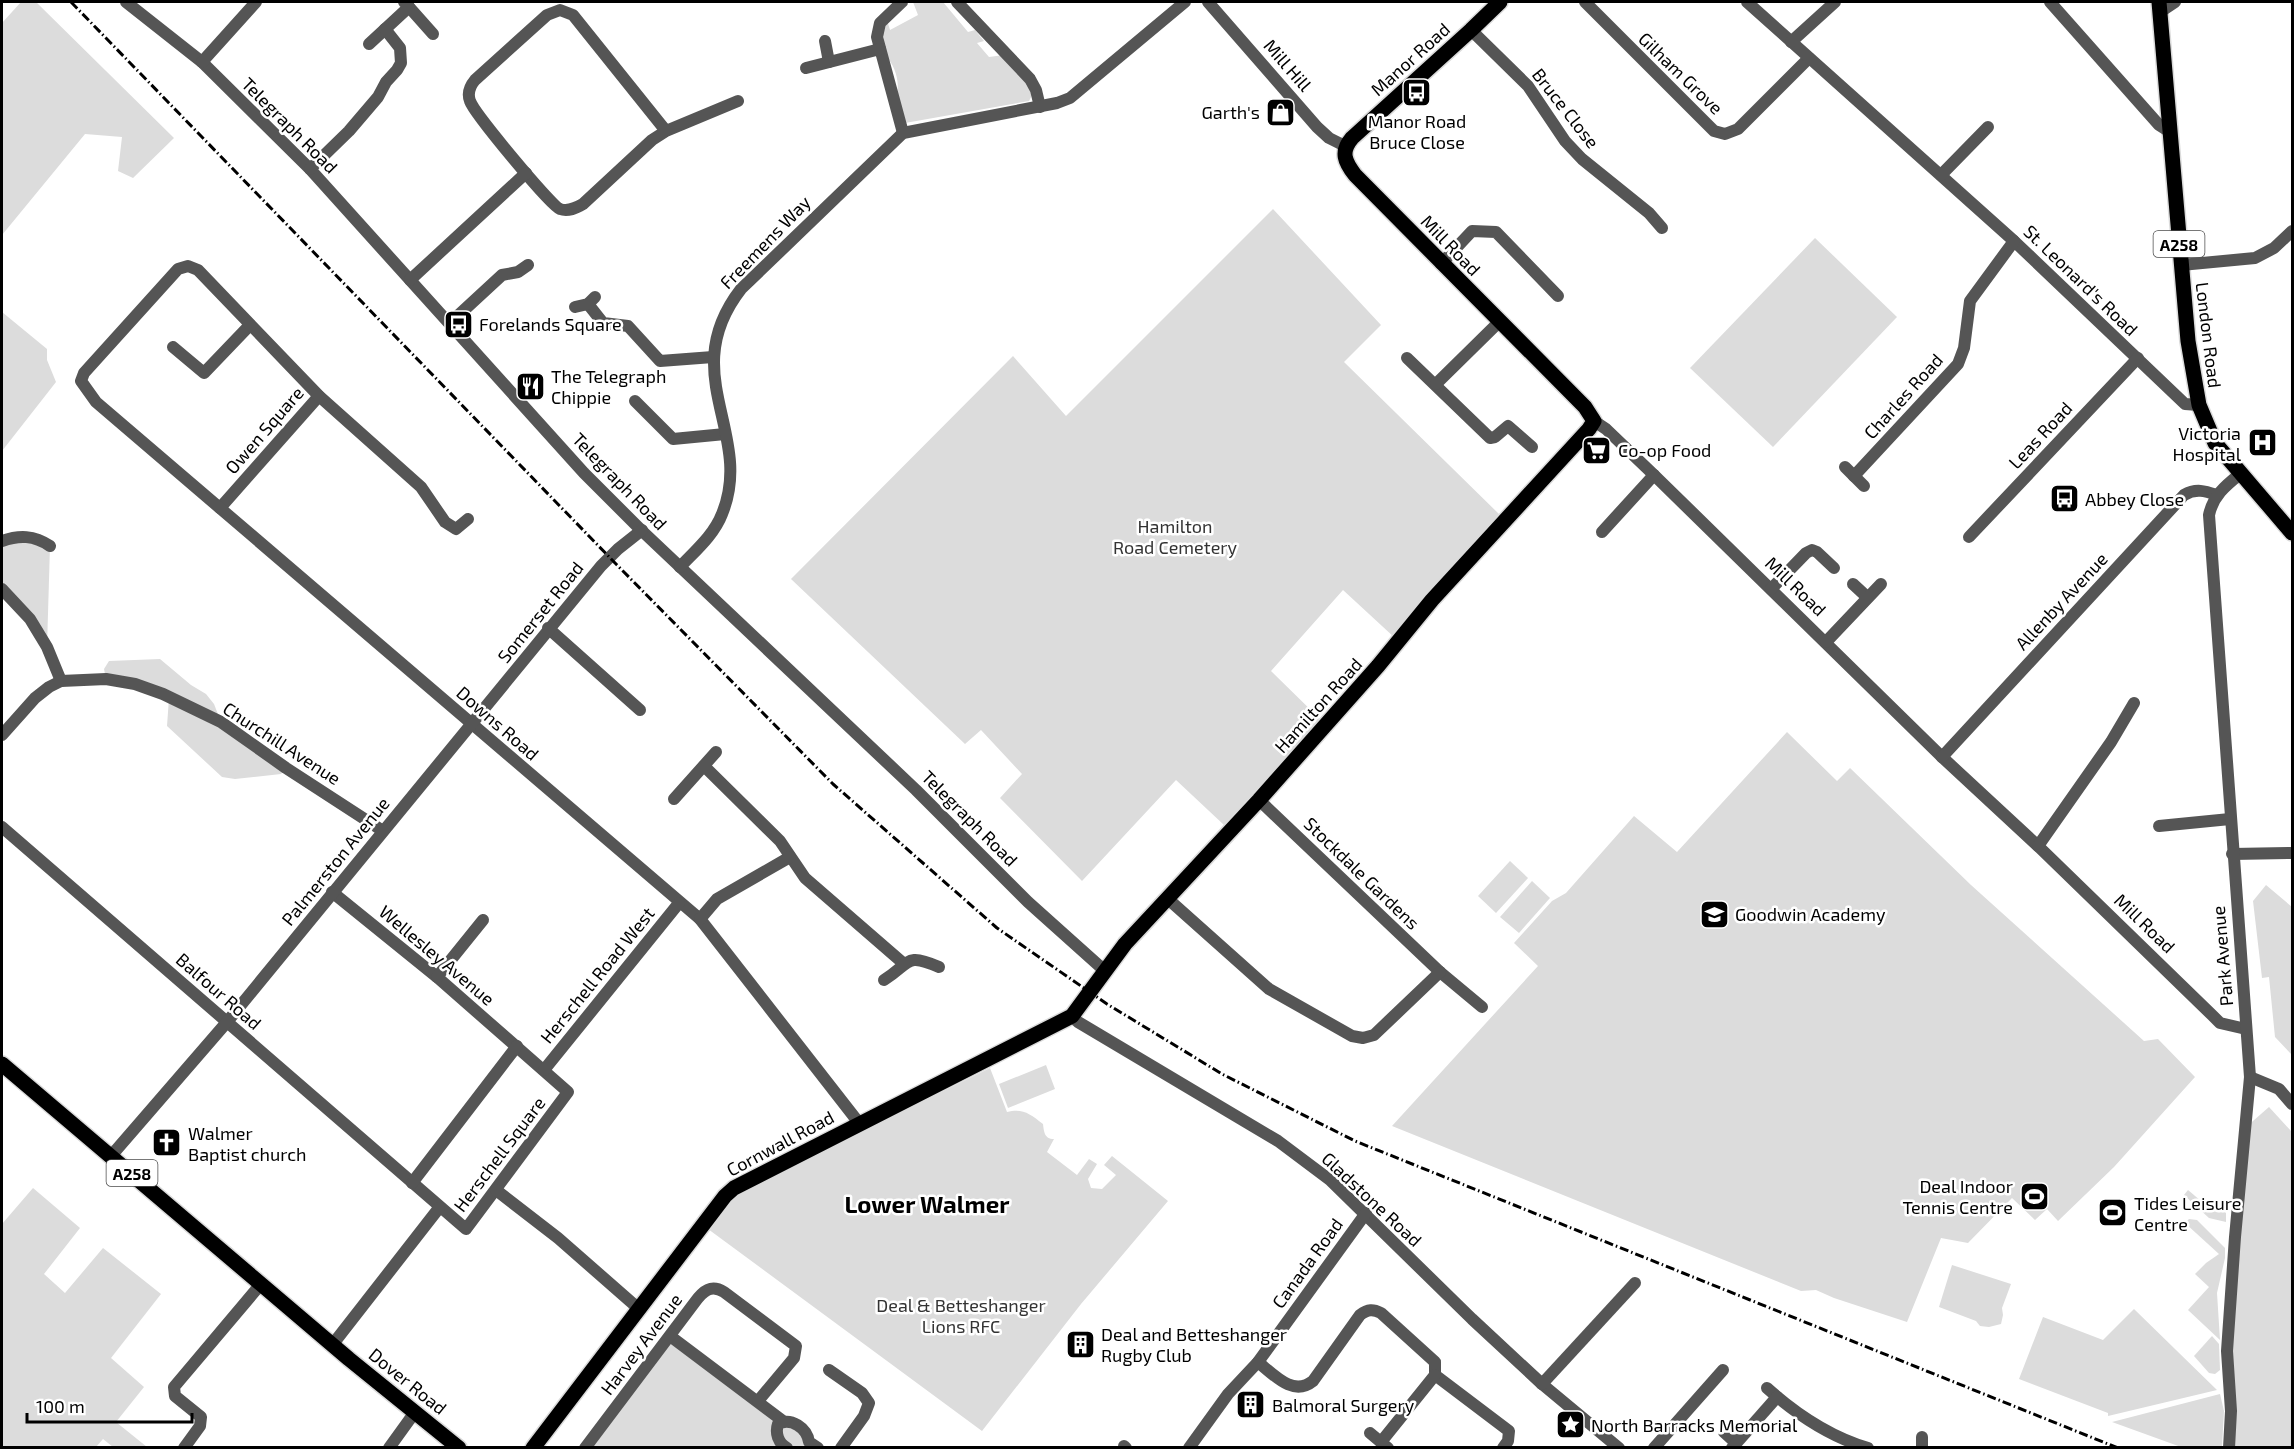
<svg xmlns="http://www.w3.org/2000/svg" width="2294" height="1449" font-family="'Exo 2',sans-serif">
<rect width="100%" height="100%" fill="#fff"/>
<g fill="#dcdcdc">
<path d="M21,2H36L174,138L133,178L118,171L122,137L85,134L2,235V23Z"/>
<path d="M913,2H943L968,32L975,30L984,41L977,43L989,57L1004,55L1029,82L1032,95L1029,101L905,123L896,95C901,85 895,64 886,57L882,28L887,20L890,30L918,15Z"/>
<path d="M1273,209L1381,325L1344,362L1500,515L1395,638L1343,590L1271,671L1321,720L1224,825L1176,780L1082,881L1000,798L1022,774L981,730L965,744L791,579L1013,356L1066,416Z"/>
<path d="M1815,238L1897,317L1773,447L1690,368Z"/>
<path d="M2,312L47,349V360L56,382L2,451Z"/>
<path d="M13,537L50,546L47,647L2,589V541Z"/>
<path d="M160,659L191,685L206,694L214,704L221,722L286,768L281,774L235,779L222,777L167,726L169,698L106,679L104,669L109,661Z"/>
<path d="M1787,732L1837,781L1850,768L1971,885L2144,1041L2158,1039L2195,1077L2114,1167L2058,1221L2047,1209L2035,1220L2012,1198L1968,1243L1941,1238L1907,1322L1834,1298L1816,1290L1801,1291L1392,1126L1538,966L1514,943L1552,901L1566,893L1634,816L1677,852Z"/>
<path d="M1510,861L1528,878L1496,913L1478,896Z"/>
<path d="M1532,881L1550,898L1519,933L1500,917Z"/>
<path d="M2266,885L2292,907V1055L2275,1037L2269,977L2262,978L2253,901Z"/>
<path d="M1046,1065L1055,1089L1008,1108L999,1084Z"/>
<path d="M990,1068L1007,1112C1023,1108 1030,1114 1043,1124C1044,1131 1044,1139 1054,1139L1047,1152L1077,1175L1089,1159L1097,1164L1088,1179L1091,1188L1102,1189L1116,1175L1104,1165L1112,1156L1168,1201L1081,1304L982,1431L708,1229L732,1196Z"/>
<path d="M2269,1107L2292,1132V1447L2229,1448L2227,1351L2245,1128Z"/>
<path d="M33,1188L80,1228L44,1274L65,1293L103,1248L161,1294L111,1358L144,1387L116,1422L147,1447H113L103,1439L96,1447H2V1224Z"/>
<path d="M2188,1190L2201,1201L2218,1205L2226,1213V1222L2209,1218L2184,1195Z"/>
<path d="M2189,1219L2197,1220L2225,1248V1258L2217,1293L2220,1340L2188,1310L2209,1287L2195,1274L2206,1263L2219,1254L2185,1223Z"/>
<path d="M1952,1265L2011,1284L2002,1308L2003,1315L2001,1324L1989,1327L1980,1326L1976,1321L1939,1307Z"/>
<path d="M2134,1309L2217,1390L2108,1416V1413L2019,1379L2043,1317L2103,1340Z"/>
<path d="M670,1336L818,1448H585Z"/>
<path d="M2212,1336L2219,1344L2220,1370L2215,1374L2209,1373L2194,1356Z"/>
<path d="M2220,1394L2224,1411L2222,1447H2181L2112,1422Z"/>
</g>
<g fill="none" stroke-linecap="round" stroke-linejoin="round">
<defs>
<g id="major">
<path d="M2159,2L2188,341L2199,405L2215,443L2292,533"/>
<path d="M2,1064L349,1359L459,1448"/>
<path d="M533,1448L725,1196L734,1188L1072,1016L1125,944L1259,800L1378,666L1432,600L1589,429L1594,421L1585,407L1355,175C1345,162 1340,152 1352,138L1471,30L1500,2"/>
</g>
</defs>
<use href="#major" stroke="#dbdbdb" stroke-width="18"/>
<g stroke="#555" stroke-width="12">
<path d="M126,2L202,62L310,169L584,473L640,529L916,790L1028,902L1105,971"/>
<path d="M902,2L880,23L877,37L903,133"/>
<path d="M957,2L1030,79L1036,90L1040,107"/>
<path d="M1208,2L1317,127L1329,138L1345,146"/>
<path d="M1585,2L1714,131L1725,134L1738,129L1809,58"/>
<path d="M1747,2L2014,241L2185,404L2199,405"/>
<path d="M2050,2L2159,125L2170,132"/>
<path d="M409,7L433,34"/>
<path d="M2160,12L2175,2"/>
<path d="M1471,30L1528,86L1565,141L1582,159L1649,213L1662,228"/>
<path d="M825,41L829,62"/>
<path d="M1791,42L1835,2"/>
<path d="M369,44L409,7L404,2"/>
<path d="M202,62L256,2"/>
<path d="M806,68L880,49"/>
<path d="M666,131L573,15L560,10L547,15L475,80C470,86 467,93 470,101C474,113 551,206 560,209C568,212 576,208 583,204L652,140L666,131L738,101"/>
<path d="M310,169L349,131L378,97L386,82L397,70L401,63L400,48L385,29"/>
<path d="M1941,175L1988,127"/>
<path d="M1441,264L1472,231L1496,232L1558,296"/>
<path d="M2181,265L2255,258L2274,248L2292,231"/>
<path d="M410,280L526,173"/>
<path d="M588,304L603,323L628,326L660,361L713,357"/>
<path d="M575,307L588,304L595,297"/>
<path d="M450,323L502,275L518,272L528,265"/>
<path d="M173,347L204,373L250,325"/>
<path d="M1407,358L1490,438L1495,437L1508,426L1532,447"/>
<path d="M1436,384L1499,322"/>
<path d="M635,401L673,439L725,434"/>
<path d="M1594,421L1606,429L1654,475L1942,757L2038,846L2212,1015L2220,1023L2246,1029"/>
<path d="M1845,467L1864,486"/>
<path d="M1854,476L1958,364L1964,348L1970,301L2014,241"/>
<path d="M220,508L319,396"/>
<path d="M468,519L456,529L445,522L421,487L319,396L198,270L188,266L178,269L84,373L81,381L96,402L700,919L859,1123"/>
<path d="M1602,532L1654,475"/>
<path d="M1969,537L2138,358"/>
<path d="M2,541C19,535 34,535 50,546"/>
<path d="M680,567C695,551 714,535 722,514C755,434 675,374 741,289L903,133L1057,103L1070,98L1185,2"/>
<path d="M1853,584L1867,597"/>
<path d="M2,589L30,619L47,647L61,681"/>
<path d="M1771,589L1806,553L1812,550L1817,552L1834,568"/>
<path d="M548,628L640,710"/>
<path d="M1826,642L1881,584"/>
<path d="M2,735L35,698L49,687L61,681L106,679L135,684L163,694L221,722L286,768L383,831"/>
<path d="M1942,757L2184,495C2196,488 2205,491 2217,495"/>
<path d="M704,766L780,841L805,878L903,963"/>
<path d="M674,799L716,752"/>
<path d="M1259,800L1440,972L1482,1007"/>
<path d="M2159,826L2230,819"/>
<path d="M2,827L466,1229L568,1092L437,977L332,892"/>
<path d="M2038,846L2111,742L2134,703"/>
<path d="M2232,854L2292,853"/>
<path d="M1168,899L1269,989L1352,1036L1363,1038L1374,1035L1440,972"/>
<path d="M700,919L717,899L790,857"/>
<path d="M437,977L483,920"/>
<path d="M884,980C911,963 905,952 939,967"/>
<path d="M1072,1016L1078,1022L1278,1141L1330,1180L1472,1319L1542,1384L1619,1448"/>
<path d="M544,1070L679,903"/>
<path d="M2250,1077L2279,1089L2292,1104"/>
<path d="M111,1156L227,1022L601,566L618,549L642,530"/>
<path d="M412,1183L517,1046"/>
<path d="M496,1190L558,1238L639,1309"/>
<path d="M670,1336L783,1421"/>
<path d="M333,1344L439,1208"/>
<path d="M1258,1362C1274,1375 1293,1397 1313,1381L1360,1315C1368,1309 1373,1309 1381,1313L1435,1362V1375L1509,1431L1508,1441L1503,1448"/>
<path d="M829,1370L862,1393L869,1403L864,1416L841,1448"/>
<path d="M1542,1384L1635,1283"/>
<path d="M1767,1388C1796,1414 1831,1437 1868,1448"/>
<path d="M1724,1432L1736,1443"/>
<path d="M1370,1433L1388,1448"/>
<path d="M1922,1437V1448"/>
<path d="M1381,1442L1435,1375"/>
<path d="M1124,1446L1126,1448"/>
<path d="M184,1448L200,1426L201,1417L175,1396L174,1387L261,1284"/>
<path d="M389,1448L415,1412"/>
<path d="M585,1448L695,1302C703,1291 711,1284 724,1292L796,1346L794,1358L758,1401"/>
<path d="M787,1448C778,1443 775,1433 778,1424C791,1417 807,1428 809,1442L818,1448"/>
<path d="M1189,1448L1228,1394L1258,1362L1366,1213"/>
<path d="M1654,1448L1723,1370"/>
<path d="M1732,1448L1777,1397"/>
<path d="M2229,1448L2231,1411L2227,1351L2235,1237L2250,1077L2209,515C2213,496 2225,486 2240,474"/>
</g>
<use href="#major" stroke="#000" stroke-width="15"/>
<path stroke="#000" stroke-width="3" stroke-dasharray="9 3 1.5 3" stroke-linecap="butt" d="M71,2L617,565L833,784L997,928L1107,1004L1222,1074L1355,1141L2118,1448"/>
</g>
<defs>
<symbol id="bus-square" viewBox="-11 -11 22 22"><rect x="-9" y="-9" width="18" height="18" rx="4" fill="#000" stroke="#fff"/><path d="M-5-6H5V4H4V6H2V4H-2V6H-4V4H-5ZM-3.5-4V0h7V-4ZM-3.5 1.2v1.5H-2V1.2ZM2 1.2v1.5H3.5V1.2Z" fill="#fff"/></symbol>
<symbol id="shop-square" viewBox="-11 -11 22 22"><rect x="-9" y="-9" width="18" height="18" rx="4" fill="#000" stroke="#fff"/><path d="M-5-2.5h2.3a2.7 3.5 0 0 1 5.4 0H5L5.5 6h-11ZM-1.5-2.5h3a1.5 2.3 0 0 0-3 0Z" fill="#fff"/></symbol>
<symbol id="restaurant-square" viewBox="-11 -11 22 22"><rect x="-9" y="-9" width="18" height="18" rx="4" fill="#000" stroke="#fff"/><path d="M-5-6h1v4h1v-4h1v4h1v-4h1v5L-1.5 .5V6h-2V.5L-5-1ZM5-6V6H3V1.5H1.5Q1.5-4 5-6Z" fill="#fff"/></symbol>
<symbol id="hospital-square" viewBox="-11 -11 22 22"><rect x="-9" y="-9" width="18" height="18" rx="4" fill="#000" stroke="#fff"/><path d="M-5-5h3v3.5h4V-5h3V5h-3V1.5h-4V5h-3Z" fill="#fff"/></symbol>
<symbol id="supermarket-square" viewBox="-11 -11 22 22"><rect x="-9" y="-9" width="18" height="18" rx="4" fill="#000" stroke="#fff"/><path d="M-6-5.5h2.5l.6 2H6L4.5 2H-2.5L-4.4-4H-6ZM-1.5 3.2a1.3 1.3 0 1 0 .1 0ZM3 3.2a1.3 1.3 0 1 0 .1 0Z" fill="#fff"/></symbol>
<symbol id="school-square" viewBox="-11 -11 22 22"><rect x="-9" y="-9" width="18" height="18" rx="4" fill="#000" stroke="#fff"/><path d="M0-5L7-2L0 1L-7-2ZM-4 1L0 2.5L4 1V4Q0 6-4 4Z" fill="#fff"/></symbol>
<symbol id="church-square" viewBox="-11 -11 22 22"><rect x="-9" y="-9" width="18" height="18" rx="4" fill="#000" stroke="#fff"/><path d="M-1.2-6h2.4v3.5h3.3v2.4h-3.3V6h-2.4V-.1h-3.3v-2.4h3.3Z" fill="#fff"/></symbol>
<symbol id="stadium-square" viewBox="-11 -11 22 22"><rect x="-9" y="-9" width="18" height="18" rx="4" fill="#000" stroke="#fff"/><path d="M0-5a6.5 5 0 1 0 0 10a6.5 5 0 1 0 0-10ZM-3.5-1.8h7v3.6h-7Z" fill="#fff"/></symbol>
<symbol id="building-square" viewBox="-11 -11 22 22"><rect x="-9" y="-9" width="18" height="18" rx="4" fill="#000" stroke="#fff"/><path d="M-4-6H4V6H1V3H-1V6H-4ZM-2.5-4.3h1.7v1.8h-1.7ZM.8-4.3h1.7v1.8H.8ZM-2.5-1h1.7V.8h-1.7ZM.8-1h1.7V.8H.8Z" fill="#fff"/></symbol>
<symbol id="sight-square" viewBox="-11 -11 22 22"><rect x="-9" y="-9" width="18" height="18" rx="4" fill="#000" stroke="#fff"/><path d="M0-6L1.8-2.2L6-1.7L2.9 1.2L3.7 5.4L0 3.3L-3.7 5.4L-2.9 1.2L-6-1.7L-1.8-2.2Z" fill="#fff"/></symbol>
</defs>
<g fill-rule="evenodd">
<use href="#bus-square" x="1400" y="76" width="33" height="33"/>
<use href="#shop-square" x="1264" y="96" width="33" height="33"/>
<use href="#bus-square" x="442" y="308" width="33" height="33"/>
<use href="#restaurant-square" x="514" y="370" width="33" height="33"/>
<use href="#hospital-square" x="2246" y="426" width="33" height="33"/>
<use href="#supermarket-square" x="1580" y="434" width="33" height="33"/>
<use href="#bus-square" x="2048" y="482" width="33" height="33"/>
<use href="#school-square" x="1698" y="898" width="33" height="33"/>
<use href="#church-square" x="150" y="1126" width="33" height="33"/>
<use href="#stadium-square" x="2018" y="1180" width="33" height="33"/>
<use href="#stadium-square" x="2096" y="1196" width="33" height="33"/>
<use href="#building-square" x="1064" y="1328" width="33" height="33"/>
<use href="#building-square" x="1234" y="1388" width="33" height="33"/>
<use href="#sight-square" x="1554" y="1408" width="33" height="33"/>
</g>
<g text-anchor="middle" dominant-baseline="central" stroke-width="5" stroke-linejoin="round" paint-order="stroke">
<g fill="#fff" stroke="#4c4c4c" stroke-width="1.5">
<rect x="2153.5" y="231" width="51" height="26" rx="4.5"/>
<rect x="106.5" y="1160" width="51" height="26" rx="4.5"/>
</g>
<g font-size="16" font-weight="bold" fill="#000">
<text x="2179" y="244">A258</text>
<text x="132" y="1173">A258</text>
</g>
<g font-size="18" fill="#000" stroke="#fff">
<text transform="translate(1410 59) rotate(-42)">Manor Road</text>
<text transform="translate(1288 65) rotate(49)">Mill Hill</text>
<text transform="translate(1681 73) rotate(44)">Gilham Grove</text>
<text transform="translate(1566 108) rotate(52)">Bruce Close</text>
<text transform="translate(290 125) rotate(45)">Telegraph Road</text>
<text transform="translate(765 242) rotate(-46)">Freemens Way</text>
<text transform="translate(1451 245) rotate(46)">Mill Road</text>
<text transform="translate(2081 280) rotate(44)">St. Leonard's Road</text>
<text transform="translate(2209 335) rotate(83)">London Road</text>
<text transform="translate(1903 396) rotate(-48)">Charles Road</text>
<text transform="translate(264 430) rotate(-49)">Owen Square</text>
<text transform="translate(2040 435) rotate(-47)">Leas Road</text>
<text transform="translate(620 481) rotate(46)">Telegraph Road</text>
<text transform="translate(1796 586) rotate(44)">Mill Road</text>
<text transform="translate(2061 601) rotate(-47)">Allenby Avenue</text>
<text transform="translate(540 612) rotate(-51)">Somerset Road</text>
<text transform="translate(1318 705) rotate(-48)">Hamilton Road</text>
<text transform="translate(498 723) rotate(41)">Downs Road</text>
<text transform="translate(282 743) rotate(33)">Churchill Avenue</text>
<text transform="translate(970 818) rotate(45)">Telegraph Road</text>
<text transform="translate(335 861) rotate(-51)">Palmerston Avenue</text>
<text transform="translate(1362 873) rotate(44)">Stockdale Gardens</text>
<text transform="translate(2145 923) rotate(44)">Mill Road</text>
<text transform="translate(437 955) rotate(40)">Wellesley Avenue</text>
<text transform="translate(2222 956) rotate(-95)">Park Avenue</text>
<text transform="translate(597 975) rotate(-51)">Herschell Road West</text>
<text transform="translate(219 991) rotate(41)">Balfour Road</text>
<text transform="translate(780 1143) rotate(-28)">Cornwall Road</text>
<text transform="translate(499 1154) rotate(-53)">Herschell Square</text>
<text transform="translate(1372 1199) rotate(43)">Gladstone Road</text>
<text transform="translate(1307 1263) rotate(-54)">Canada Road</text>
<text transform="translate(641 1344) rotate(-53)">Harvey Avenue</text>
<text transform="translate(408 1381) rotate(39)">Dover Road</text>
</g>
<g font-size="18" fill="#000" stroke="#fff" text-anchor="start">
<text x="1260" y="112" text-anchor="end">Garth's</text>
<text x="1417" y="121" text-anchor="middle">Manor Road<tspan x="1417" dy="21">Bruce Close</tspan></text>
<text x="479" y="324">Forelands Square</text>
<text x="551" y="376">The Telegraph<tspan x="551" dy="21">Chippie</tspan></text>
<text x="2241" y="433" text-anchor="end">Victoria<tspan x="2241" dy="21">Hospital</tspan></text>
<text x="1618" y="450">Co-op Food</text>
<text x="2085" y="499">Abbey Close</text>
<text x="1735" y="914">Goodwin Academy</text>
<text x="188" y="1133">Walmer<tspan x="188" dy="21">Baptist church</tspan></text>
<text x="2013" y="1186" text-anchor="end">Deal Indoor<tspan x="2013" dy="21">Tennis Centre</tspan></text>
<text x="2134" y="1203">Tides Leisure<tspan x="2134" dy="21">Centre</tspan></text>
<text x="1101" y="1334">Deal and Betteshanger<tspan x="1101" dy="21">Rugby Club</tspan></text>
<text x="1272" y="1405">Balmoral Surgery</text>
<text x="1591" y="1425">North Barracks Memorial</text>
</g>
<g font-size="18" fill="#333" stroke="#fff">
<text x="1175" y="526">Hamilton<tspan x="1175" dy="21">Road Cemetery</tspan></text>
<text x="961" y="1305">Deal &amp; Betteshanger<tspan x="961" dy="21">Lions RFC</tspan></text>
</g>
<g font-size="24" font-weight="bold" fill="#000" stroke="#fff">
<text x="927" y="1203">Lower Walmer</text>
</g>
</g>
<rect width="2294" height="1449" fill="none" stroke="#000000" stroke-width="6"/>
<path d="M27 1413v9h165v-9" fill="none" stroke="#000000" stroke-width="3"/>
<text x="36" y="1413" font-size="18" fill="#000000" stroke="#ffffff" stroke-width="4.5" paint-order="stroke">100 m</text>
</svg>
